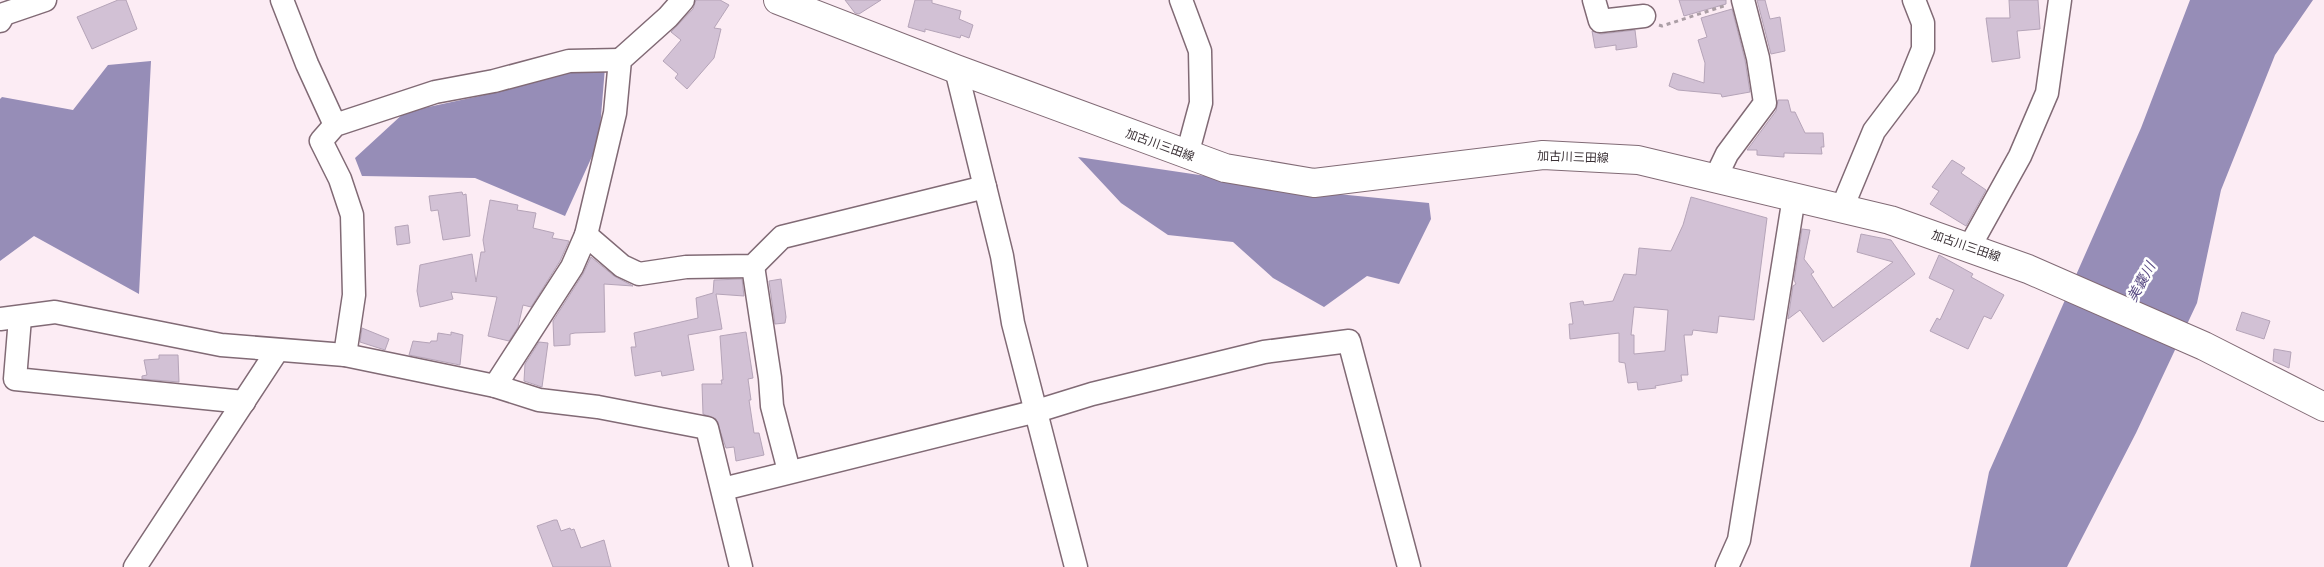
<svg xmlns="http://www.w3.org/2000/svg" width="2324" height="567" font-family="'DM Sans','Noto Sans JP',sans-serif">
<rect width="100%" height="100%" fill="#fcecf4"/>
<g fill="#968db7">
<path d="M2190,0H2313L2275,55L2221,190L2197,303L2136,433L2067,567H1970L1989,472L2141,128Z"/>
<path d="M568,58L605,67L599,141L565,216L475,178L362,176L355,158L405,112L503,91Z"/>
<path d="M151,61L139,294L34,236L0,261V99L2,97L73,110L108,65Z"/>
<path d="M1078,157L1307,191L1429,203L1431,219L1399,284L1367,276L1324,307L1273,278L1233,242L1168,235L1121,203Z"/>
</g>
<g fill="#d2c1d5" stroke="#b5a4b8" fill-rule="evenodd">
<path d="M118,0H126L137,29L92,49L77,17Z"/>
<path d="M696,0H720L729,5L714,28L721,29L714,58L687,89L675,78L678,74L663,61L681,40L671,32L693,9Z"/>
<path d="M845,0H881L859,14L855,13Z"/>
<path d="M915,0H932V3L961,11L959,19L973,25L969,38L961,35L960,38L925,29V32L908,27Z"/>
<path d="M1679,0H1726V4L1684,16Z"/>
<path d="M1757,0H1765L1770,19L1780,17L1785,51L1771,54Z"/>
<path d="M2009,0H2038L2040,29L2017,31L2020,58L1992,62L1986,18H2010Z"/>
<path d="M1732,9L1745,60L1750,92L1722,97L1721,94L1678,90L1669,86L1673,73L1704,83L1705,63L1698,40L1707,37L1701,18Z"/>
<path d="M1635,30L1637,47L1616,50V45L1595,48L1592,31L1601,34Z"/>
<path d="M1778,100H1788L1791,112H1795L1805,133H1823L1824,147H1821L1822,154L1784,153V157L1757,155V150H1747L1776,111Z"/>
<path d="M1952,160L1965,168L1961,173L1986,190L1966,226L1930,204L1939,191L1932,187Z"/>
<path d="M462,192L463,195L466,194L470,236L443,240L438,210L431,211L429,196Z"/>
<path d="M1691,197L1767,218L1754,320L1719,316L1717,333L1693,330L1692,335H1684L1688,375H1681L1682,381L1655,386L1656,388L1638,390L1637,382L1628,383L1625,363L1619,362V333L1570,339L1569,324H1573L1570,303L1583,301L1584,305L1613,301L1624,274L1636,275L1639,248L1671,251L1683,225ZM1634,307L1668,310L1665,351L1634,354V335H1631Z"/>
<path d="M490,200L518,205L517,210L536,213L533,228L554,233L552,238L569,241L560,261L531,307L523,305L518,327L509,341L488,336L497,297L451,292L453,299L420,307L417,291L420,265L472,254L476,282L481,252H485L483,240Z"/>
<path d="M408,225L410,243L397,245L395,227Z"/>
<path d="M1802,229L1810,230L1804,259L1814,272L1811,274L1833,308L1893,262L1857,252L1861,234L1891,240L1915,274L1823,342L1800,310L1788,319L1793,286L1796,284L1794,280Z"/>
<path d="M1939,255L1973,274L1971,277L2004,295L1991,319L1984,316L1968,349L1930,331L1937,318L1940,320L1954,290L1929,278Z"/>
<path d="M591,257L614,276L633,286L604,284L605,332L575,333L570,334V345L554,346L553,321L583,274Z"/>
<path d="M742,279L744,296L716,294L722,329L688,335L694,370L662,376L661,371L635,376L631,347H636L634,333L698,318L696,298L713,293L714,280Z"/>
<path d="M781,279L786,317L785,323L775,324L769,281Z"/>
<path d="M2242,312L2270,321L2264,339L2236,330Z"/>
<path d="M362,328L389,339L385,350L360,342Z"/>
<path d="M451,332L463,335L460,365L409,355L413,341L430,343L431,341H437L438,333L451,335Z"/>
<path d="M746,332L753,378L748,379L751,400H749L754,433H759L764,455L736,461L734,447L726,448L716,419L703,414L702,384H722L721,380H723L720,336Z"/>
<path d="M539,342L548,343L542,387L524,381L525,364Z"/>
<path d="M2274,349L2291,352L2289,368L2273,361Z"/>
<path d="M159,355H178L179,382L142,379V376L147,375L144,360L159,359Z"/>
<path d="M554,520H557L561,531L570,528L571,530L574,529L581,548L604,540L611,567H553L537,526Z"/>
</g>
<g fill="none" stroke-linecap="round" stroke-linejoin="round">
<defs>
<g id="minor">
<path d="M282,0L307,64L335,125"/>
<path d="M1181,0L1200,51L1201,103L1187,155"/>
<path d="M1594,0L1600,21L1644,16"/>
<path d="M0,21L4,14L45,0"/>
<path d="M956,69L1002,256L1013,323L1076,567"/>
<path d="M1716,177L1727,154L1765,103L1758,58L1743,0"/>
<path d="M1842,208L1874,131L1908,86L1923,49V23L1914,0"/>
<path d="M586,235L622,266L639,274L686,267L753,266L782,237L985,187"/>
<path d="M1970,246L2020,156L2047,93L2060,0"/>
<path d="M753,266L770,378L772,406L789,471"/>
<path d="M20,318L15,379L244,402"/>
<path d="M0,319L55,312L221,345L345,355L495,386L539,400L598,407L707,428L741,567"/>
<path d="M345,355L354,295L352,215L340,179L321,141L335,125L435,92L494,81L569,61L620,60"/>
<path d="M495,386L572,267L586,235L615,113L620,60L668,17L683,0"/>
<path d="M723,489L1037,411L1092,394L1264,352L1349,341L1409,567"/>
<path d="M135,567L277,351"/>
<path d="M1727,567L1739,540L1794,197"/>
</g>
<path id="major" d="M778,0L956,69L1225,168L1314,183L1543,155L1638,160L1890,220L2028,269L2204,346L2324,407"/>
</defs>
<use href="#minor" stroke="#816a75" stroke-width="25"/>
<use href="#major" stroke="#816a75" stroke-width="30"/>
<path stroke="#ab9ea5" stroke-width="3" stroke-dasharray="4 4" stroke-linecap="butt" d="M1659,25L1662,26L1727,5"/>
<use href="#minor" stroke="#fff" stroke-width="22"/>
<use href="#major" stroke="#fff" stroke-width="28"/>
</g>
<g text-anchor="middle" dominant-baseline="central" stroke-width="5" stroke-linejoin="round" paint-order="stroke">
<g font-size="12" fill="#3b3136" stroke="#fff">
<text transform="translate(1160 145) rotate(20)">加古川三田線</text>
<text transform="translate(1573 157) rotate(2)">加古川三田線</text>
<text transform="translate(1966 246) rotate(19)">加古川三田線</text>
</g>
<g font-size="14" font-style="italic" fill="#5a4c84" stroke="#fff">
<text transform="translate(2141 282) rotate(-61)">美嚢川</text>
</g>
</g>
</svg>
